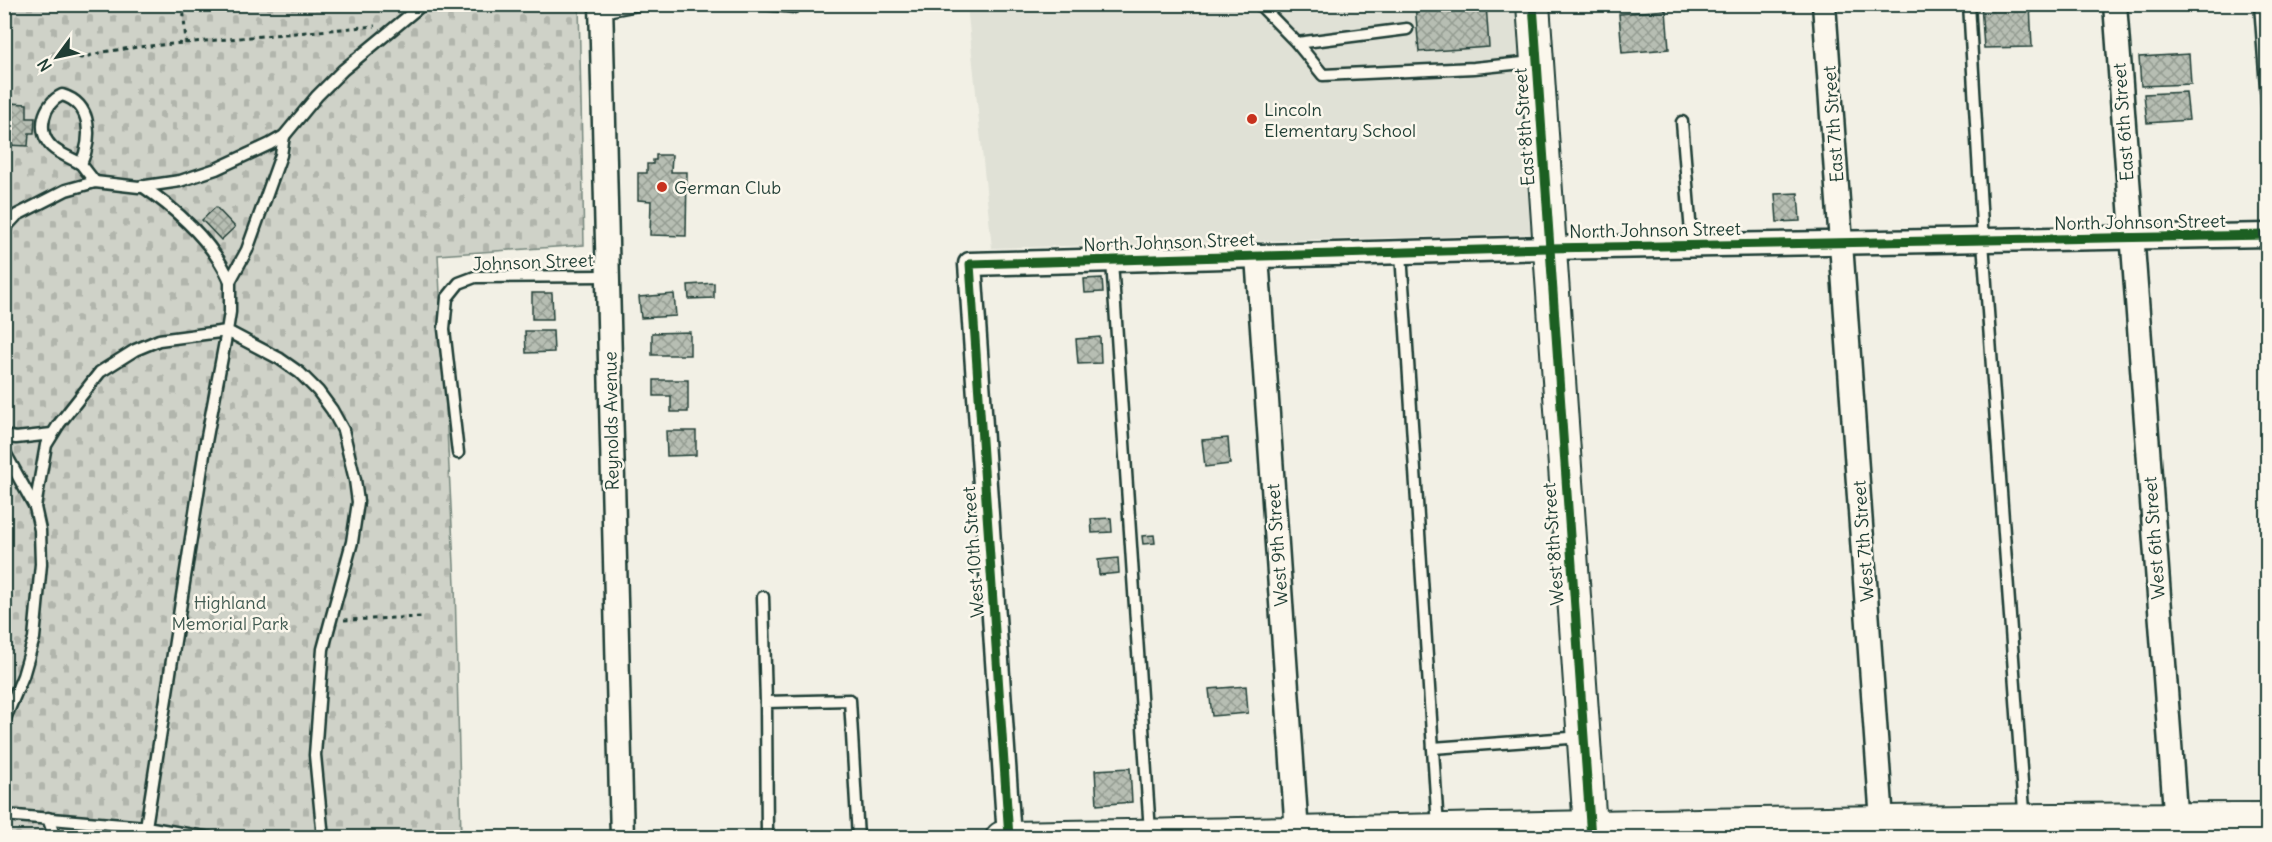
<svg xmlns="http://www.w3.org/2000/svg" width="2272" height="842" font-family="Delius,sans-serif">
<defs>
<pattern id="cemetery-stones" width="16" height="16" patternUnits="userSpaceOnUse" patternTransform="scale(1.5)"><rect width="16" height="16" fill="#cfd2c8"/><path d="M2 7V4a2 2 0 0 1 4 0v3zM10 15v-3a2 2 0 0 1 4 0v3z" fill="#b1b5ac"/></pattern>
<pattern id="building-cross-hatch" width="8" height="8" patternUnits="userSpaceOnUse" patternTransform="scale(1.5)"><rect width="8" height="8" fill="#b7beb3"/><path d="M0 0l8 8M0 8l8-8" fill="none" stroke="#949c92"/></pattern>
</defs>
<rect width="100%" height="100%" fill="#f2f0e5"/>
<filter id="ink" filterUnits="userSpaceOnUse"><feTurbulence type="fractalNoise" baseFrequency=".0167" numOctaves="2"/><feDisplacementMap in="SourceGraphic" scale="12" xChannelSelector="R" yChannelSelector="G"/><feConvolveMatrix kernelMatrix="1 2 1 2 8 2 1 2 1" color-interpolation-filters="sRGB"/></filter>
<g filter="url(#ink)">
<path fill="#e0e1d6" d="M967,5H1518L1533,234L992,248Z"/>
<path fill="url(#cemetery-stones)" stroke="#77887e" stroke-width="1.5" d="M5,5H579L584,245L438,255L455,584L461,837L5,838Z"/>
<g fill="url(#building-cross-hatch)" stroke="#1f3d34" stroke-width="1.5">
<path d="M1415,4H1486L1489,47L1419,52Z"/>
<path d="M1981,4H2030L2032,47L1984,48Z"/>
<path d="M1666,10L1669,49L1622,53L1619,14Z"/>
<path d="M2189,54L2191,84L2141,86L2139,57Z"/>
<path d="M2186,92L2189,120L2147,123L2144,94Z"/>
<path d="M9,103L27,104V118H35L34,133H29L28,146L7,145Z"/>
<path d="M656,155H672L671,172H687L686,236L650,235L651,201L638,200V173H647V164H653V160H656Z"/>
<path d="M1798,193L1800,221L1777,222L1775,194Z"/>
<path d="M216,207L235,227L221,240L202,220Z"/>
<path d="M1102,278L1103,292L1085,293L1084,279Z"/>
<path d="M714,283V298L689,299L688,285Z"/>
<path d="M532,293H552L553,319H532Z"/>
<path d="M674,294L676,316L641,318L639,297Z"/>
<path d="M525,331H553L554,352L526,353Z"/>
<path d="M690,332V355H652V333Z"/>
<path d="M1100,337L1101,363L1078,364L1076,339Z"/>
<path d="M654,380H688V412H671V396H654Z"/>
<path d="M666,431H696V455L667,456Z"/>
<path d="M1228,438L1230,464L1205,467L1202,440Z"/>
<path d="M1111,518L1112,532L1092,533L1091,519Z"/>
<path d="M1154,535L1155,543L1143,544L1142,536Z"/>
<path d="M1118,558L1119,573L1099,575L1098,560Z"/>
<path d="M1246,686L1248,713L1212,716L1209,689Z"/>
<path d="M1130,768L1132,802L1097,805L1095,770Z"/>
</g>
<g fill="none" stroke-linecap="round" stroke-linejoin="round">
<defs>
<g id="lane">
<path d="M763,4L794,7L795,4"/>
<path d="M1259,4L1297,43L1323,75L1474,68L1533,62"/>
<path d="M1969,4L1983,242L2026,838"/>
<path d="M2260,4L2268,115"/>
<path d="M601,12L643,4"/>
<path d="M1297,43L1407,29"/>
<path d="M1682,122L1692,246"/>
<path d="M284,136L281,155L247,250L230,281V312L227,331L280,359L300,373L318,391L332,410L343,430L355,480L358,502L352,542L323,649L315,755L323,838"/>
<path d="M81,164C72,158 59,154 52,147C35,131 44,103 62,95C93,104 92,139 81,164L95,182"/>
<path d="M142,186C177,210 213,242 230,281"/>
<path d="M4,229L17,215L66,190L95,182L139,187L180,181L216,169L270,144L284,136L317,96L343,70L423,4"/>
<path d="M1401,253L1438,827"/>
<path d="M1112,261L1150,832"/>
<path d="M4,436L16,438L52,434"/>
<path d="M4,451L35,507L40,530L41,564L34,638L23,676L4,721"/>
<path d="M458,453L444,329L447,298L459,283L475,277L607,276"/>
<path d="M35,507L46,445L59,424L100,372L135,350L159,340L227,331L206,442L146,827L210,838"/>
<path d="M763,597L766,702"/>
<path d="M1433,748L1583,737"/>
<path d="M4,815L146,827"/>
<path d="M48,818L55,838"/>
<path d="M767,838L766,702L850,700L858,838"/>
</g>
<g id="street">
<path d="M601,4L622,838"/>
<path d="M1824,4L1883,835"/>
<path d="M2115,4L2177,838"/>
<path d="M1257,256L1297,833"/>
<path d="M1009,837L970,264L1548,248L2268,235"/>
</g>
<g id="secondary">
<path d="M1533,4L1590,828"/>
<path d="M1002,838C1424,832 1846,819 2268,819"/>
</g>
</defs>
<use href="#lane" stroke="#1f3d34" stroke-width="15"/>
<use href="#street" stroke="#1f3d34" stroke-width="27"/>
<use href="#secondary" stroke="#1f3d34" stroke-width="36"/>
<g stroke="#1f3d34" stroke-width="3" stroke-dasharray="4.5 4.5" stroke-linecap="butt">
<path d="M183,4L186,44"/>
<path d="M70,56L81,58L103,52L138,47L375,26"/>
<path d="M344,620L423,617"/>
</g>
<use href="#lane" stroke="#fbf7ec" stroke-width="10"/>
<use href="#street" stroke="#fbf7ec" stroke-width="22"/>
<use href="#secondary" stroke="#fbf7ec" stroke-width="32"/>
<defs>
<g id="cycleway">
<path d="M1533,4L1591,838"/>
<path d="M1009,837L970,264L1548,248L2268,235"/>
</g>
</defs>
<use href="#cycleway" stroke="#fbf7ec" stroke-width="13"/>
<use href="#cycleway" stroke="#1b5e20" stroke-width="9"/>
</g>
</g>
<g fill="#c8321e" stroke="#fbf7ec" stroke-width="2">
<circle cx="1252" cy="119" r="6"/>
<circle cx="662" cy="187" r="6"/>
</g>
<g text-anchor="middle" dominant-baseline="central" stroke-width="5" stroke-linejoin="round" paint-order="stroke">
<g font-size="18" fill="#1f3d34" stroke="#fbf7ec" text-anchor="start">
<text x="1264" y="109">Lincoln<tspan x="1264" dy="21">Elementary School</tspan></text>
<text x="674" y="187">German Club</text>
</g>
<g font-size="18" fill="#1f3d34" stroke="#fbf7ec">
<text transform="translate(2123 122) rotate(-94)">East 6th Street</text>
<text transform="translate(1833 124) rotate(-94)">East 7th Street</text>
<text transform="translate(1524 127) rotate(-94)">East 8th Street</text>
<text transform="translate(2140 222) rotate(-1)">North Johnson Street</text>
<text transform="translate(1655 230) rotate(-1)">North Johnson Street</text>
<text transform="translate(1169 242) rotate(-2)">North Johnson Street</text>
<text transform="translate(533 262) rotate(-2)">Johnson Street</text>
<text transform="translate(611 421) rotate(-91)">Reynolds Avenue</text>
<text transform="translate(2154 538) rotate(-94)">West 6th Street</text>
<text transform="translate(1863 541) rotate(-94)">West 7th Street</text>
<text transform="translate(1553 544) rotate(-94)">West 8th Street</text>
<text transform="translate(1277 545) rotate(-94)">West 9th Street</text>
<text transform="translate(973 552) rotate(-94)">West 10th Street</text>
</g>
<g font-size="18" fill="#425b52" stroke="#fbf7ec">
<text x="230" y="602">Highland<tspan x="230" dy="21">Memorial Park</tspan></text>
</g>
</g>
<rect width="2272" height="842" fill="none" stroke="#fbf7ec" stroke-width="24"/>
<rect x="12" y="12" width="2248" height="818" fill="none" stroke="#1f3d34" stroke-width="2" filter="url(#ink)"/>
<g transform="translate(57 57) rotate(237)" stroke="#fbf7ec" stroke-width="4.5" paint-order="stroke">
<path d="M0-4.5L10 22L0 15L-10 22Z" fill="#1f3d34"/>
<text y="-9" font-size="16" font-weight="bold" text-anchor="middle" fill="#1f3d34">N</text>
</g>
</svg>
